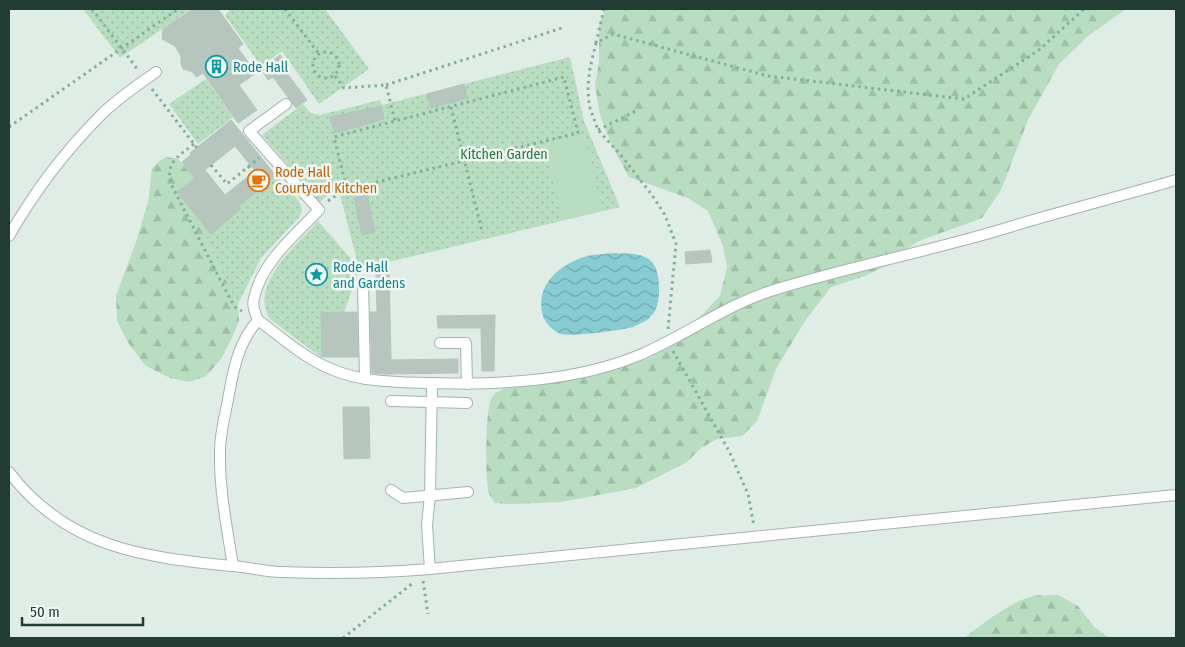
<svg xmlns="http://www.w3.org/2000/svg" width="1185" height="647" font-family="'Fira Sans Condensed',sans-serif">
<defs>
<pattern id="grass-dots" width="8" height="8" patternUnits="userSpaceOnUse" patternTransform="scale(1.25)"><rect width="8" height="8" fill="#b8ddc0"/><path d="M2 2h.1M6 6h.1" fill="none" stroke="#9ebfa5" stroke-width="1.8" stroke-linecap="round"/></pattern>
<pattern id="forest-firs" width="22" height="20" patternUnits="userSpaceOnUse" patternTransform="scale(1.25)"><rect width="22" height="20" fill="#b8ddc0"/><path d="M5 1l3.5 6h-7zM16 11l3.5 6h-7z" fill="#9ebfa5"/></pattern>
<pattern id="water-waves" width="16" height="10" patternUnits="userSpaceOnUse" patternTransform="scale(1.25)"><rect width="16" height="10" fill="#87ccd2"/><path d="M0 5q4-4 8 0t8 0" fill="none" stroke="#6ea7ab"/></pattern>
</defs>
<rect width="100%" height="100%" fill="#e0ece6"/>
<g fill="url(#grass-dots)">
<path d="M83,9H191L120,58Z"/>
<path d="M231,9H325L369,69L319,104L282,51L261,66L225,15Z"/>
<path d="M570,57L584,121L620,207L359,269L344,313H321L322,358L270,319C248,285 297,245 318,221L359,268L338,187L320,202L262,135L303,104L311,113L320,115L380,100L382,105Z"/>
<path d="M206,79L233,117L198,144L169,104Z"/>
<path d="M277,176L298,200C302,206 303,210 300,216L261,258L238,304L205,239L241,209L239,206Z"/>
</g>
<g fill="url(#forest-firs)">
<path d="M606,9H1126L1088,36L1059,64L1028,120L1001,190L982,218L919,241L900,253L885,266L865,276L831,287L805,321L776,369L757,421L742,436L717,439L701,448L687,462L636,488L561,502L512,504L495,503C493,500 490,497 489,493C485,480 485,407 492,397C496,391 502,390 509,387L576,380L616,370L652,357L683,340L698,319L720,296L727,267L723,246L708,211L688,198L629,177L612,146L600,115L595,85L599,63V25Z"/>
<path d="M166,157L178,159L195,178L177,192L211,234L205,239L238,304L239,321L231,340L221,359L206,376L189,382L170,378L146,366L129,344L117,321L116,296L135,245L148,202L152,168L162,159Z"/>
<path d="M1058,595L1078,606L1094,627L1110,638H965C978,626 1014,601 1030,597C1038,594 1049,596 1058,595Z"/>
</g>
<path fill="#b8ddc0" d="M584,134L602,211L563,220L544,144Z"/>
<path fill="url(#water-waves)" d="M614,253C626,254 641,252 651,261C661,270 661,299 655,311C653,314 649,318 647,320C643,322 637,325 633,327C622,330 571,337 561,334C553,331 546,324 543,316C534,285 560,264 587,256C596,254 606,254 614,253Z"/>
<g fill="#b6c6be" stroke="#b3c5bc" fill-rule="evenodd">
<path d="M193,9H218L243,44L238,48L256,73L239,85L257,110L238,123L203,73L196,77L193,72L183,69L181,64V56L175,46L162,39L163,29Z"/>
<path d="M280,55L288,67L284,69L307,100L296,108L273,77L268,80L261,69Z"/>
<path d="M464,84L467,98L431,108L427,94Z"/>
<path d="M381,106L384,119L335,133L330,117Z"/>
<path d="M231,120L276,176L239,206L241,209L211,234L177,192L195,178L182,162L191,155L190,153ZM235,146L255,171L225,195L205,170Z"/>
<path d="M367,195L375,232L362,235L354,198Z"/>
<path d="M710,250L712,262L686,264L685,252Z"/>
<path d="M389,272L391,360L458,359V373L385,374L372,373L370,312H377L376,273Z"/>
<path d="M357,312L358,357H322L321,313Z"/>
<path d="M495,315L494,371H482L481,328H438L437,316Z"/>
<path d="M343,407H369L370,458L344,459Z"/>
</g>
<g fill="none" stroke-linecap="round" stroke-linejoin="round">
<defs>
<g id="service">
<path d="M286,104L249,131L319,210C295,235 262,262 254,298C252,306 255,313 258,320C281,337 304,358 331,369C361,382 394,382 426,383C496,385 577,382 642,354C688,334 729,303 777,289C836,271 897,258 956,242C985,235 1012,226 1040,218C1086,205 1131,193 1176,180"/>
<path d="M9,236C34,192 66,150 102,114C118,98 138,85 156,72"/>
<path d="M363,282L365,379"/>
<path d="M440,343H466L467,384"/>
<path d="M391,401L467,403"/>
<path d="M9,472C67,548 143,557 232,566C249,567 265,572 281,572C331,574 381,573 430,569L1176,495"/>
<path d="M391,490L403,498L468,492"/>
<path d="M233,566C227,528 219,489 220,451C220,432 226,412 229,394C234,366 239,342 258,320"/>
<path d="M430,569L427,525L430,495L432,383"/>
</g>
</defs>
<use href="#service" stroke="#a3b4ad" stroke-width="12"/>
<g stroke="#80b09d" stroke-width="3" stroke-dasharray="2.5 4" stroke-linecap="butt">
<path d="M92,9L138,70"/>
<path d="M285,9L319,54"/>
<path d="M596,43L604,9"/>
<circle cx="326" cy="65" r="13"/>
<path d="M335,76L344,88L386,85L395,121"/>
<path d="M386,85L565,27"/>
<path d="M152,89L197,148"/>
<path d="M451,107L482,231"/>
<path d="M9,127L178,9"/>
<path d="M598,130L636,111"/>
<path d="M194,144C179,156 165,162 171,184L228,295L235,307L242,311"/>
<path d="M211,165L227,184L259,158"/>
<path d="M248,166L253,173"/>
<path d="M328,201L344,190L578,133L564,77L334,137L347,190"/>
<path d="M668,329L676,244L665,215L652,195L620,154L598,130L589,105L588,87L590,68L596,43L613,34L768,76L964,99L1039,50L1084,9"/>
<path d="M673,351L729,451L748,494L754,526"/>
<path d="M423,581L428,614"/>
<path d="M343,638L413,583"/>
</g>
<use href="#service" stroke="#fff" stroke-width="10"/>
</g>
<defs>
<symbol id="building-ring" viewBox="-11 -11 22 22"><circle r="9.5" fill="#f1f8f4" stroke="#0f9aa8" stroke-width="1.5"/><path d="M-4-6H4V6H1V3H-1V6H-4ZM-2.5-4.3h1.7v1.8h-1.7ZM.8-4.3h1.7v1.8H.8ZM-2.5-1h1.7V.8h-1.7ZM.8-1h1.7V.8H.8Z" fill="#0f9aa8"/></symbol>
<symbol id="cafe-ring" viewBox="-11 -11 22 22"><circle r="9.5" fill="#f1f8f4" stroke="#e8710a" stroke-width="1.5"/><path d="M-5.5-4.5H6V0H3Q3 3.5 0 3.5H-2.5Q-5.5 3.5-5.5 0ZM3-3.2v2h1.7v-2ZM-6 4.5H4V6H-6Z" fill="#e8710a"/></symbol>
<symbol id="sight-ring" viewBox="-11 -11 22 22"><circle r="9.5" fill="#f1f8f4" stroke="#0f9aa8" stroke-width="1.5"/><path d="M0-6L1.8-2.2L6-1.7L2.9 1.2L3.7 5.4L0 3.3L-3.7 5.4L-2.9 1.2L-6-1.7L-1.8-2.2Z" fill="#0f9aa8"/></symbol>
</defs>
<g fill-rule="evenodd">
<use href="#building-ring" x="204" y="54" width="25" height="25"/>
<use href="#cafe-ring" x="246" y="168" width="25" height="25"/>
<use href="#sight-ring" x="304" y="262" width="25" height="25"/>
</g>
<g text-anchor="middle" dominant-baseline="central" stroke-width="5" stroke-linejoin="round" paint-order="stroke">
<g font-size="14" fill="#0d838f" stroke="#f1f8f4" text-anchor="start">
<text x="233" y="67">Rode Hall</text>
<text x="333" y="267">Rode Hall<tspan x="333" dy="16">and Gardens</tspan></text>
</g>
<g font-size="14" fill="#2a7441" stroke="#f1f8f4">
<text x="504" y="154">Kitchen Garden</text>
</g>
<g font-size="14" fill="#c56008" stroke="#f1f8f4" text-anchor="start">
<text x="275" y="172">Rode Hall<tspan x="275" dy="16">Courtyard Kitchen</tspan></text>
</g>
</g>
<rect width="1185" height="647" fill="none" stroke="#203c33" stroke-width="20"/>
<path d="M22 617v8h121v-8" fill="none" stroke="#203c33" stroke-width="2.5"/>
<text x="30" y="617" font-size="15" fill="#203c33" stroke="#f1f8f4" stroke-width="4" paint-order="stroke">50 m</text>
</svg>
